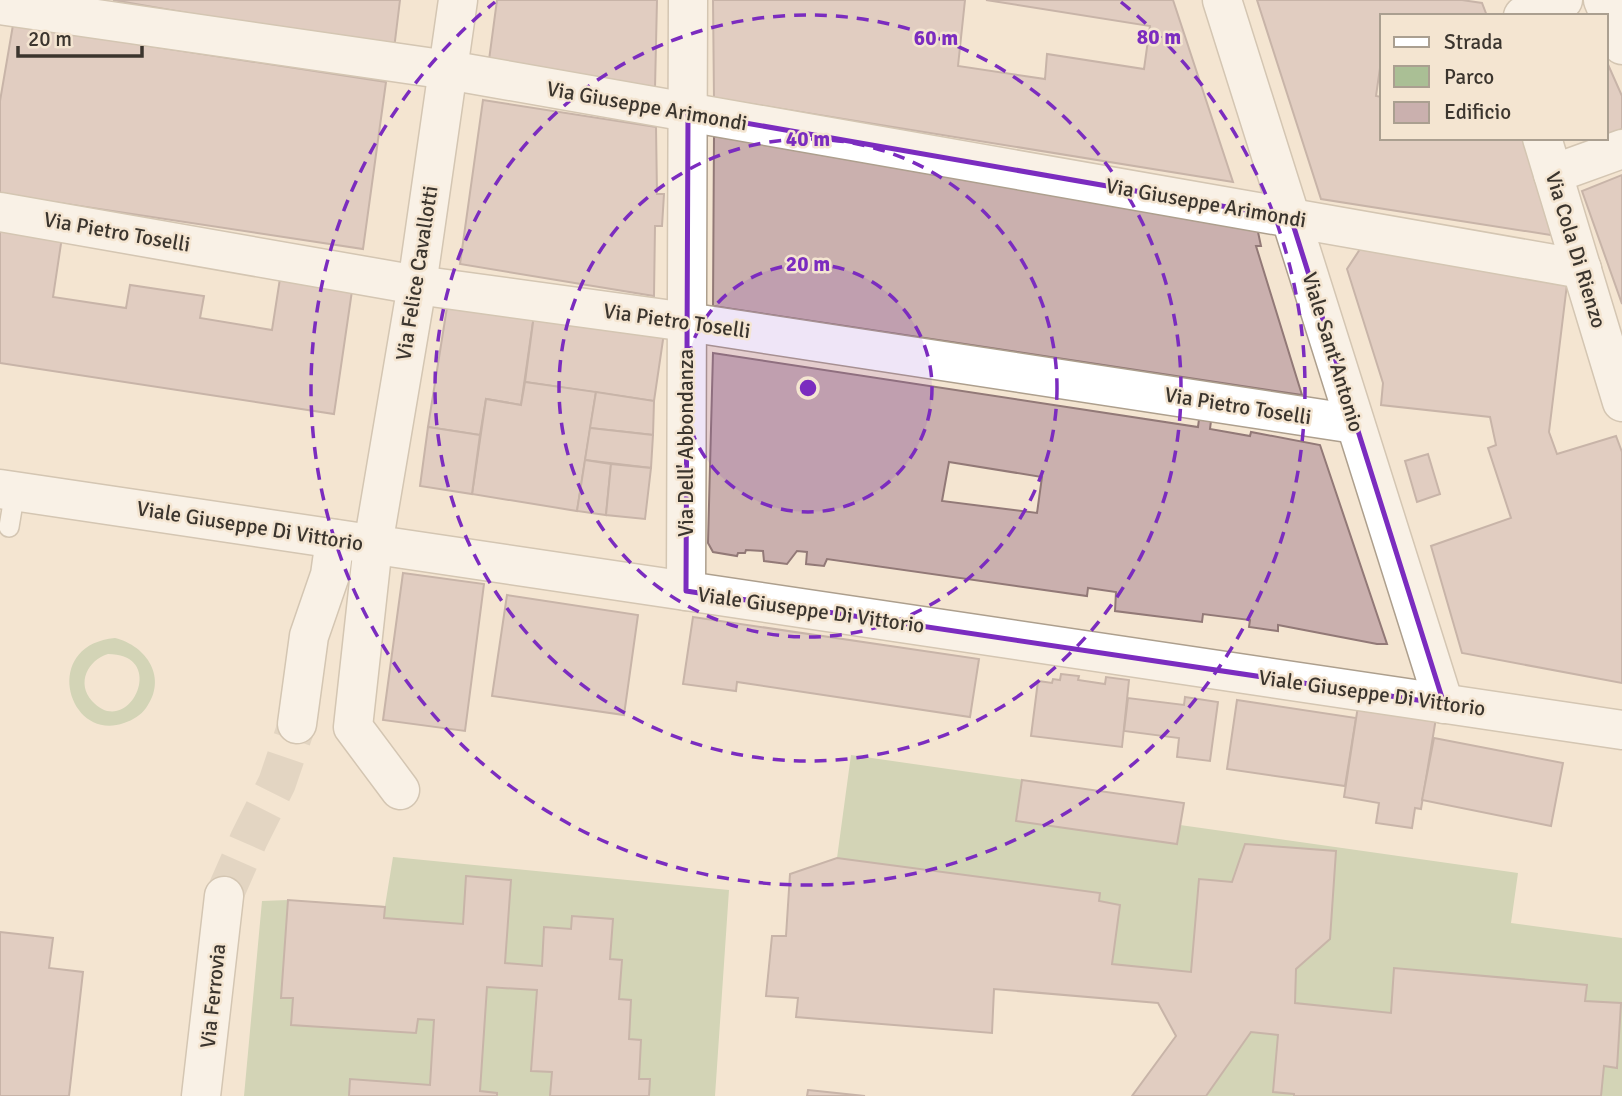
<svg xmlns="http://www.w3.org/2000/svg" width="1622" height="1096" font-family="Signika,sans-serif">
<rect width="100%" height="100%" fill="#f4e5d1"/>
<g fill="#aabf95" fill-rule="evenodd">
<path d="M115,638C147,646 168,678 146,708C141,715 133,720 124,723C68,743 40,645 115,638ZM108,654C170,654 128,741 92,701C76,683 88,660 108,654Z"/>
<path d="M851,755L1184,803L1180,825L1518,873L1511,923L1622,938V1096H1207L1159,969L1112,964L1119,905L1099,901V893L837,858Z"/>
<path d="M393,857L729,890L715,1096H244L262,901L288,900L385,906Z"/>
</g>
<g fill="#cab0ae" stroke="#927977" stroke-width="2" fill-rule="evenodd">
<path d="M113,0H400L394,49Z"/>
<path d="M497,0H657L655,88L489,60Z"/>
<path d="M713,0H965L958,66L1045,79L1047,54L1144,69L1150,26L986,0H1173L1233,182L714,98Z"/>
<path d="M1257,0H1462L1482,3L1487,16H1382V54L1376,96L1382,97V138H1525L1557,236L1321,199Z"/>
<path d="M13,25L386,82L363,249L0,194V101Z"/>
<path d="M1606,60L1622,96V129L1606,136Z"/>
<path d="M483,100L656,127L657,194H664L662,226H655L654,296L460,264Z"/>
<path d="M714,136L1255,218L1261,246H1256L1302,395L713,306Z"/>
<path d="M1622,175V304L1582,191Z"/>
<path d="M0,227L62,237L53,297L126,308L130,285L204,296L200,318L272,330L281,272L353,284L334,414L0,363Z"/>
<path d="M1364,243L1568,276L1549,432L1557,454L1616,436L1622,452V683L1462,653L1431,546L1511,518L1488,448L1496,445L1490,417L1381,405L1383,383L1347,269Z"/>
<path d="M448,301L534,315L521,405L486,399L480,435L428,427Z"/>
<path d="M534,315L664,333L654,401L525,382Z"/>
<path d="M713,353L1198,427L1199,419L1211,421L1210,429L1250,436L1251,432L1320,445L1387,644H1377L1278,625V631L1249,627L1250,620L1203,614L1202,622L1115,611L1116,592L1088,588L1087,596L827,559L824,566L806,564L807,552L797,551L787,564L764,561L763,551L746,550L745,553H738L737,556L713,552L708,543ZM949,462L1042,477L1037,513L942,501Z"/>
<path d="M525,382L596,392L577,511L472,494L486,399L521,405Z"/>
<path d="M596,392L654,401L653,435L590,428Z"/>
<path d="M428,427L480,435L472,494L420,486Z"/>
<path d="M590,428L653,435L651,468L585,460Z"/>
<path d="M1428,454L1440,494L1417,502L1405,461Z"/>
<path d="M585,460L611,464L606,515L577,511Z"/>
<path d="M611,464L651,468L645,519L606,515Z"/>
<path d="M403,573L484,584L465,731L383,720Z"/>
<path d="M507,595L638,615L624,715L492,696Z"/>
<path d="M693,617L979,659L970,717L737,682L736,691L683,684Z"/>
<path d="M1061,674L1079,676L1078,680L1105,684L1106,677L1129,680L1122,747L1031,736L1038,681L1052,683L1053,679L1060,680Z"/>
<path d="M1185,697L1218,702L1210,761L1177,757L1179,738L1124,731L1128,698L1184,705Z"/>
<path d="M1237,700L1356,718L1345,786L1227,769Z"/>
<path d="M1358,706L1436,718L1421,809L1415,808L1412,828L1376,823L1379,803L1344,797Z"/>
<path d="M1434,738L1563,763L1551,826L1422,800Z"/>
<path d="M1022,780L1184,803L1177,844L1016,821Z"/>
<path d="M1245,844L1336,851L1330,939L1296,969L1295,1003L1391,1013L1394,968L1587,985L1585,1001L1621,1003L1617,1068L1604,1066L1601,1096H1294V1094L1273,1092L1278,1035L1251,1032L1206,1096H1132L1176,1036L1158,1003L994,989L992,1033L796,1017L798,998L766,996L772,936H786L790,874L837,858L1100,893L1099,901L1120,905L1112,964L1191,972L1199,879L1232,882Z"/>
<path d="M466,876L511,880L505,963L542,966L544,927L571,929L572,916L613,919L610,959L622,960L619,999L631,1000L629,1039L641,1040L639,1079H650L649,1096H550L552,1072L531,1071L537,990L487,987L480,1091L497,1093V1096H349L350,1079L430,1085L434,1020L418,1019L416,1033L291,1025L293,998H281L288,900L385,907L384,918L463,924Z"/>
<path d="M0,932L53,938L49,968L83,972L69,1096H0Z"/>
<path d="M808,1090L865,1096H807Z"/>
</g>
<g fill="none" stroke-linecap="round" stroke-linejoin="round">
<path stroke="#cfc2b0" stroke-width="38" stroke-dasharray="38 19" stroke-linecap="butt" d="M224,896L249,839L277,783L297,724"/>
<defs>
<path id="service" d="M9,527L15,491"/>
<g id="minor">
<path d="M1603,0L1622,45"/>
<path d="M0,5L448,70L1582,269"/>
<path d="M1523,16L1563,0"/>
<path d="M1542,138L1622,402"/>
<path d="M1553,174L1622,149"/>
<path d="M0,212L417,285L687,322L1355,424"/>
<path d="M686,591L688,0"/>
<path d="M297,724L309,636L330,575L335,539"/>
<path d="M400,790L353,727L373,545L417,285L458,0"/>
<path d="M201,1096L224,896"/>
</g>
<g id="tertiary">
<path d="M1222,0L1444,704"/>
<path d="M0,489L1622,730"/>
</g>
</defs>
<use href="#service" stroke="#ad9f8d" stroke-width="22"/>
<use href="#minor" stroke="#ad9f8d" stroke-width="41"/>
<use href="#tertiary" stroke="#ad9f8d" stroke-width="41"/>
<use href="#service" stroke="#fff" stroke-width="19"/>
<use href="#minor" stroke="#fff" stroke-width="38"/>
<use href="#tertiary" stroke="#fff" stroke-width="38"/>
</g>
<path d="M0 0H1622V1096H0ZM688,113L1291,218L1444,704L686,591Z" fill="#f4e5d1" fill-opacity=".55" fill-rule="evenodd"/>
<path fill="none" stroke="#7b2cbf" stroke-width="5" stroke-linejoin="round" d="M688,113L1291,218L1444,704L686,591Z"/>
<circle cx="808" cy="388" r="124" fill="#7b2cbf" fill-opacity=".12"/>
<g fill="none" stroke="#7b2cbf" stroke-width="3.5" stroke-dasharray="12 9">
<circle cx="808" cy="388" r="124"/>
<circle cx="808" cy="388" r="249"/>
<circle cx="808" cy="388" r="373"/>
<path d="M1121 2A497 497 0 1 1 495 2"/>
</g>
<g text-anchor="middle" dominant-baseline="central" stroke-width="5" stroke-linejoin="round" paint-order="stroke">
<g font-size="21" fill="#3b352e" stroke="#f4e5d1">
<text transform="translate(647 106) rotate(10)">Via Giuseppe Arimondi</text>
<text transform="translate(1206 203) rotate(10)">Via Giuseppe Arimondi</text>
<text transform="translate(117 232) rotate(10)">Via Pietro Toselli</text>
<text transform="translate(1576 250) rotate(73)">Via Cola Di Rienzo</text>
<text transform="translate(417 273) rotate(-81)">Via Felice Cavallotti</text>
<text transform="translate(677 321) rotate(8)">Via Pietro Toselli</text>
<text transform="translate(1333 352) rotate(73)">Viale Sant'Antonio</text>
<text transform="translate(1238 406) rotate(9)">Via Pietro Toselli</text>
<text transform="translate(686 443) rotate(-90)">Via Dell' Abbondanza</text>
<text transform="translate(250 526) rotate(9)">Viale Giuseppe Di Vittorio</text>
<text transform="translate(811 610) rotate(8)">Viale Giuseppe Di Vittorio</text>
<text transform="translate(1372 693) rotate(8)">Viale Giuseppe Di Vittorio</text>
<text transform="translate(213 996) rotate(-84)">Via Ferrovia</text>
</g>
</g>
<circle cx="808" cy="388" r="10" fill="#7b2cbf" stroke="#f4e5d1" stroke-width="3.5"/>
<g font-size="21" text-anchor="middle" font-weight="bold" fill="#7b2cbf" stroke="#f4e5d1" stroke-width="5" stroke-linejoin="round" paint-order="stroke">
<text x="1159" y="44">80 m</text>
<text x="936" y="45">60 m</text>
<text x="808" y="146">40 m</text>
<text x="808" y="271">20 m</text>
</g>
<rect x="1380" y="14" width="228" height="126" fill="#f4e5d1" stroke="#aa9f90" stroke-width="2"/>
<rect x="1394" y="37" width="35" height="10" fill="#ffffff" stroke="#aa9f90" stroke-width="2"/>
<text x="1444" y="49" font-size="21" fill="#3b352e">Strada</text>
<rect x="1394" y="66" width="35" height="21" fill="#aabf95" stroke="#aa9f90" stroke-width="2"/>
<text x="1444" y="84" font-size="21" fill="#3b352e">Parco</text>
<rect x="1394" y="102" width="35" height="21" fill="#cab0ae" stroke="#aa9f90" stroke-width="2"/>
<text x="1444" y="119" font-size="21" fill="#3b352e">Edificio</text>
<path d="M18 46v10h124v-10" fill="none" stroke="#3b352e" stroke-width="3.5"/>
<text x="28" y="46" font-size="21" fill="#3b352e" stroke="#f4e5d1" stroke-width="5" paint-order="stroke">20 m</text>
</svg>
